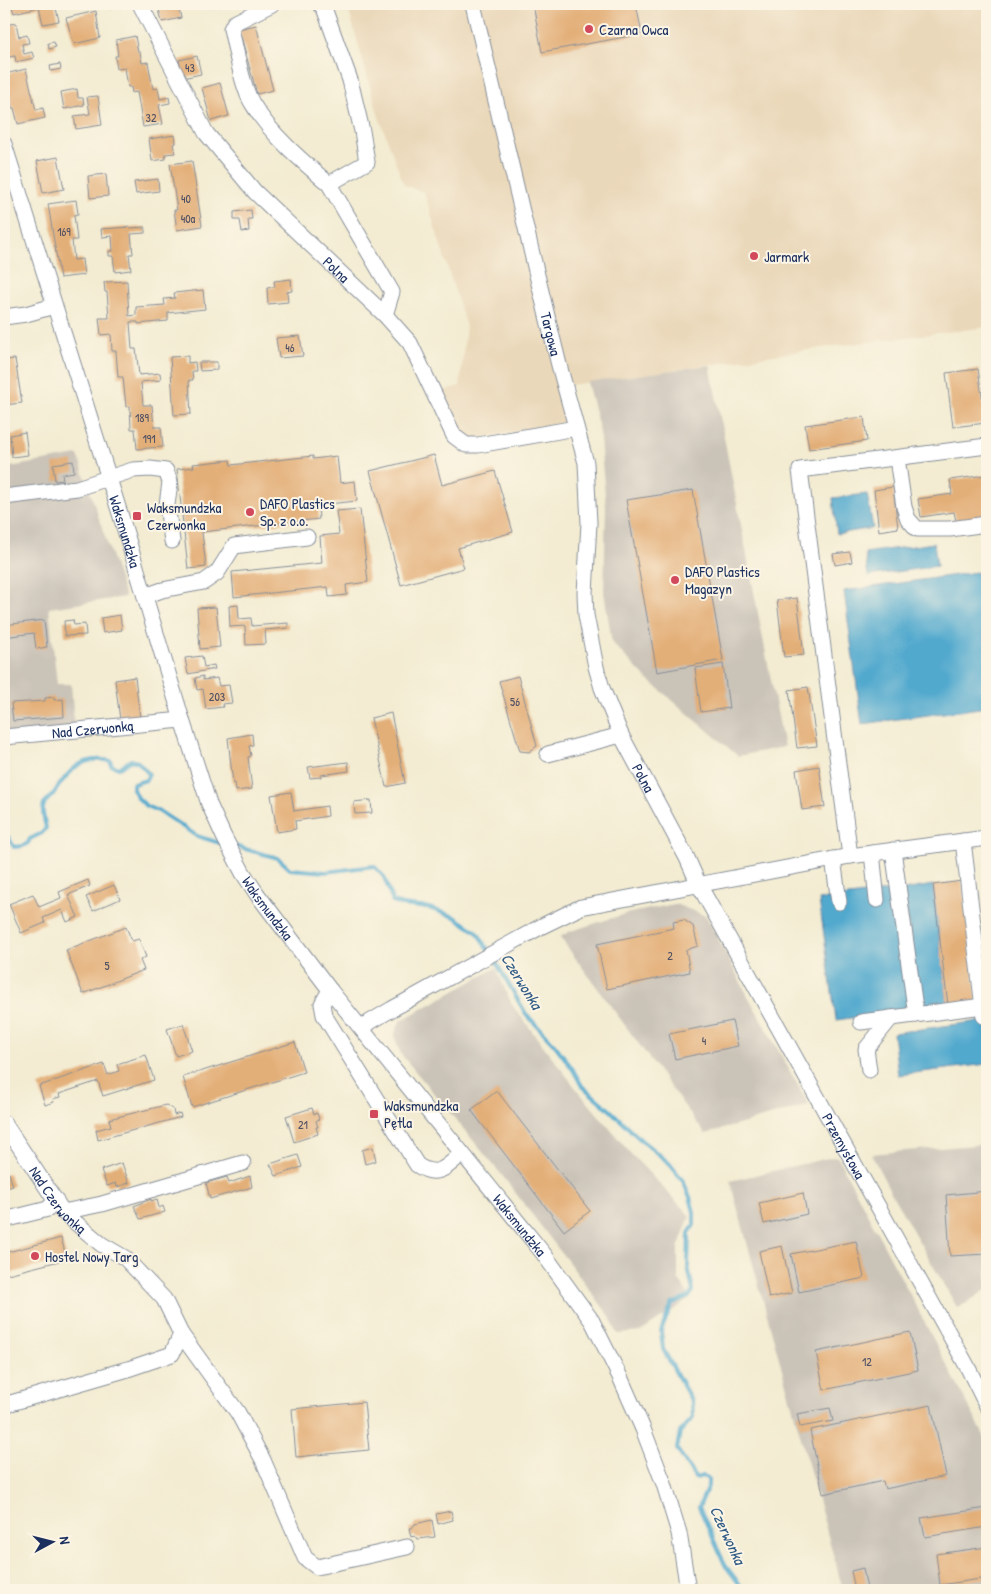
<svg xmlns="http://www.w3.org/2000/svg" width="991" height="1594" font-family="'Patrick Hand',sans-serif">
<rect width="100%" height="100%" fill="#fcf5e5"/>
<filter id="ink" filterUnits="userSpaceOnUse"><feTurbulence type="fractalNoise" baseFrequency=".02" numOctaves="2"/><feDisplacementMap in="SourceGraphic" scale="10" xChannelSelector="R" yChannelSelector="G"/><feConvolveMatrix kernelMatrix="1 2 1 2 8 2 1 2 1" color-interpolation-filters="sRGB"/></filter>
<filter id="wash" filterUnits="userSpaceOnUse"><feTurbulence type="fractalNoise" baseFrequency=".0096" numOctaves="4" result="noise"/><feDisplacementMap in="SourceGraphic" scale="20" xChannelSelector="R" yChannelSelector="G"/><feGaussianBlur stdDeviation="1.12" result="paint"/><feColorMatrix in="noise" values="0 0 0 0 0 0 0 0 0 0 0 0 0 0 0 0 0 1.4 0 .05"/><feComposite in="paint" operator="in"/></filter>
<g filter="url(#wash)">
<rect width="100%" height="100%" fill="#f3ecd2"/>
<path fill="#ead8ba" d="M347,4H987V327L835,346L557,387L568,422L463,441L438,392L460,386L466,326L424,192L404,185L378,114Z"/>
<g fill="#cac3b8">
<path d="M710,365L784,747L738,756L646,678L612,643L604,592L606,507L599,428L587,382Z"/>
<path d="M78,455L125,597L49,608L57,684H71L75,736L4,744V468Z"/>
<path d="M675,904L706,916L748,996L809,1105L705,1134L560,937L571,931L625,914Z"/>
<path d="M496,968L512,1005L575,1087L631,1154L690,1216L678,1248V1279L691,1298L641,1332L618,1334L609,1315L501,1174L401,1054L394,1036L400,1021Z"/>
<path d="M987,1144V1289L965,1304L957,1307L894,1198L871,1154Z"/>
<path d="M837,1156L987,1441V1590H843L730,1181Z"/>
</g>
<g fill="#51a9ce" stroke="#366c96">
<path d="M867,494L873,528L837,534L833,498Z"/>
<path d="M934,543L937,566L868,576L865,553Z"/>
<path d="M977,572L987,647V707L862,724L844,591Z"/>
<path d="M933,885L948,1005L920,1008L904,890Z"/>
<path d="M895,890L911,1010L836,1020L819,900Z"/>
<path d="M987,1020V1064L898,1075L893,1033Z"/>
</g>
<g fill="none" stroke-linecap="round" stroke-linejoin="round">
<g stroke="#51a9ce" stroke-width="4">
<path d="M4,835H7L14,847L23,846L28,843L30,839L42,833L46,828C45,822 42,814 43,808C44,800 50,799 54,793C69,770 81,755 111,761V765L119,768L131,760L138,762L149,774L146,780L133,784V789L138,798L146,806L160,812L197,836L223,844"/>
<path d="M234,846L278,858L290,869L326,872L374,866L384,877L393,902L402,905L429,908L455,917L477,932L489,951"/>
<path d="M493,957L526,1014L555,1045L572,1068L582,1086L610,1110L641,1140L669,1163L683,1181L690,1197L694,1212V1225L689,1233L688,1266L693,1291L689,1297L672,1304L661,1331L663,1349L692,1402L693,1418L680,1432L677,1449L695,1478L703,1476L708,1479V1486L699,1507L725,1565L744,1590"/>
</g>
</g>
<g id="blocks">
<g fill="#e3af78">
<path d="M11,4H55L59,21L43,24L39,7L14,13Z"/>
<path d="M108,4H126L110,9Z"/>
<path d="M162,4H178L181,18L162,22L158,5Z"/>
<path d="M533,4H636L642,34L542,52Z"/>
<path d="M96,11L100,38L74,44L66,18Z"/>
<path d="M16,23L19,37L27,35L29,43L22,44L24,54L32,52L34,58L16,62L15,56L4,58V25Z"/>
<path d="M256,25L273,90L257,94L239,29Z"/>
<path d="M135,36L138,52H140L142,63L148,62L153,89L158,88L160,99L169,97L170,103L159,105L163,124L143,127L137,92L132,93L131,87H128L125,68L117,69L115,56H118L116,40Z"/>
<path d="M54,42L56,47L49,49L48,43Z"/>
<path d="M197,56L201,74L183,78L179,60Z"/>
<path d="M60,64L61,69L51,71L50,66Z"/>
<path d="M26,69L36,110L43,108L45,118L18,124L14,108H12L5,74Z"/>
<path d="M220,83L229,116L211,121L202,88Z"/>
<path d="M77,89L78,98H83L84,105L64,109L61,92Z"/>
<path d="M98,96L102,125L76,129L74,116L90,114L87,97Z"/>
<path d="M175,135L176,143L173,144L175,153L165,154L166,159L152,161L149,139Z"/>
<path d="M58,157L64,189L43,193L37,161Z"/>
<path d="M192,161L202,226L177,230L174,210H177L170,164Z"/>
<path d="M106,174L108,196L90,198L88,176Z"/>
<path d="M158,179L159,191L136,194L134,182Z"/>
<path d="M76,200L78,214L74,215L77,240H72L74,260L82,259L84,275L60,278L48,204Z"/>
<path d="M251,210L252,219H248L249,231L242,232L240,220H234V212Z"/>
<path d="M130,227V228L145,227V233L131,234L133,254H129L131,270L115,272L113,256H109V251H113L112,236L102,237L101,229Z"/>
<path d="M291,279L292,291L287,292L288,302L268,304L267,288L275,287L274,281Z"/>
<path d="M127,281L129,316L136,315V307L165,305L164,299L175,298L174,293L203,290L205,309L168,313V321L138,324V322H130L132,349H136L139,375L160,373L161,380L141,382L143,405H152L154,427H161L163,447L137,449L135,429H131L130,406L126,407L123,377H118L116,351H112L111,334L101,335L99,318H109L107,292H105L104,282Z"/>
<path d="M300,336L303,356L279,358L276,338Z"/>
<path d="M188,356V363L195,362L196,371H192L193,380H189L191,414L174,415L170,357Z"/>
<path d="M15,359L22,403L4,405V360Z"/>
<path d="M199,362H217V370L200,371Z"/>
<path d="M978,369L986,423L953,427L946,373Z"/>
<path d="M864,417L867,441L809,449L805,425Z"/>
<path d="M25,432L28,455L12,457L10,435Z"/>
<path d="M434,455L442,485L495,471L513,532L458,548L464,568L401,585L370,471Z"/>
<path d="M313,456V459L337,456L340,483L355,481L357,501L318,505L319,519L202,532L206,567L188,569L177,469L194,467L193,464L230,460L231,465Z"/>
<path d="M73,461L74,472L62,474L63,480L55,481L53,464Z"/>
<path d="M985,475L987,489V517L956,521L954,512L921,517L918,499L952,494L950,480Z"/>
<path d="M893,487L898,528L879,531L874,490Z"/>
<path d="M693,490L723,660L657,672L626,500Z"/>
<path d="M360,509L368,582L346,585L347,595L329,597L328,587L234,597L232,572L322,563L320,536L339,534L336,511Z"/>
<path d="M850,552L852,562L835,565L833,554Z"/>
<path d="M4,587L9,611H4Z"/>
<path d="M797,598L804,655L784,657L777,600Z"/>
<path d="M238,605L239,619L251,618L252,626L288,623V628L265,630L266,644L246,645L245,626L230,627L229,606Z"/>
<path d="M216,607L220,647L200,649L197,608Z"/>
<path d="M120,615L122,630L103,633L101,618Z"/>
<path d="M44,620L47,647L36,649L34,633L4,637V625Z"/>
<path d="M73,620L74,625L85,624L86,635L65,636L64,621Z"/>
<path d="M202,656L204,667L214,665L215,669L188,674L185,658Z"/>
<path d="M723,664L729,708L701,712L695,668Z"/>
<path d="M203,676V680L217,678L219,686L229,685L232,703L222,704L223,707L206,709L203,689L197,690L195,678Z"/>
<path d="M518,676L537,746L529,752L520,751L499,681Z"/>
<path d="M135,677L140,718L120,720L115,680Z"/>
<path d="M808,687L817,746L797,748L789,690Z"/>
<path d="M54,697V700L63,699L64,717L13,721L11,703L45,701V698Z"/>
<path d="M391,713L405,783L386,787L371,718Z"/>
<path d="M252,734L253,745L249,746L251,756L248,757L252,789L236,791L235,783L233,784L228,738Z"/>
<path d="M348,762L349,771L321,775V777L310,778L308,767Z"/>
<path d="M819,766L825,807L802,810L796,770Z"/>
<path d="M291,792L294,811L327,806L328,816L295,821L296,829L277,832L271,795Z"/>
<path d="M371,800L372,813L355,814L354,802Z"/>
<path d="M88,880L90,886L68,895L78,917L67,922L62,910L43,918L45,923L21,933L9,904L33,894L39,907L61,898L59,892Z"/>
<path d="M962,881L977,1001L948,1005L933,885Z"/>
<path d="M114,885L120,899L93,911L86,897Z"/>
<path d="M684,920L693,926L698,946L686,950L690,972L607,989L597,944L674,928L673,922Z"/>
<path d="M126,927L132,941L139,939L146,957L140,960L144,970L83,994L66,950Z"/>
<path d="M732,1021L738,1046L675,1059L669,1034Z"/>
<path d="M183,1024L192,1051L176,1056L167,1029Z"/>
<path d="M295,1042L304,1072L192,1107L183,1077Z"/>
<path d="M146,1055L154,1080L103,1096L98,1081L59,1094L60,1097L53,1099L54,1102L45,1105L39,1086L104,1064L108,1075L119,1071L117,1064Z"/>
<path d="M497,1091L590,1211L564,1231L471,1110Z"/>
<path d="M166,1105L173,1109L174,1115L180,1113L181,1117L98,1140L96,1130L111,1126L109,1119Z"/>
<path d="M312,1108L314,1114L317,1113L319,1119L316,1121L318,1127H316L318,1134L294,1142L286,1116Z"/>
<path d="M373,1147L376,1161L365,1164L362,1150Z"/>
<path d="M298,1155L302,1167L276,1176L270,1164Z"/>
<path d="M122,1163L129,1183L117,1187L116,1183L107,1186L101,1170Z"/>
<path d="M9,1173L13,1186L4,1189V1174Z"/>
<path d="M250,1176L252,1187L210,1199L206,1183L227,1177L229,1183Z"/>
<path d="M987,1191V1254L950,1256L946,1195Z"/>
<path d="M803,1193L807,1214L764,1224L759,1203Z"/>
<path d="M151,1199V1201L157,1199L159,1208L163,1206L165,1212L140,1219L134,1206Z"/>
<path d="M61,1238L67,1259L4,1275V1253Z"/>
<path d="M856,1241L864,1278L799,1292L791,1254Z"/>
<path d="M782,1246L792,1293L769,1298L759,1251Z"/>
<path d="M910,1332L918,1370L824,1390L816,1352Z"/>
<path d="M364,1402L369,1450L296,1457L292,1409Z"/>
<path d="M931,1405L946,1476L885,1489L883,1481L823,1494L810,1430Z"/>
<path d="M830,1408L833,1421L800,1427L797,1414Z"/>
<path d="M987,1508V1527L925,1537L921,1518Z"/>
<path d="M451,1511L453,1520L438,1524L436,1514Z"/>
<path d="M432,1520L435,1537L418,1539L414,1536L411,1537L409,1528H412L415,1524Z"/>
<path d="M987,1547V1578L940,1585L936,1554Z"/>
<path d="M863,1568L867,1589L855,1590L851,1571Z"/>
</g>
</g>
</g>
<g filter="url(#ink)">
<use href="#blocks" fill-opacity="0" stroke="#878e98" stroke-width="1"/>
<g fill="none" stroke-linecap="round" stroke-linejoin="round">
<defs>
<g id="minor">
<path id="s1" d="M140,4L206,133L255,192L385,315L410,343L454,436L466,445H478L576,428"/>
<path d="M272,4L234,23L231,29C236,49 242,87 252,103C270,134 302,161 329,184"/>
<path d="M320,4L324,8L350,80L362,131L367,162L329,184L392,292L385,315"/>
<path id="s2" d="M473,4L537,275L559,365L586,463L589,523L585,593L586,615L596,667L602,688L621,735L687,858L699,885L967,1366L987,1406"/>
<path id="s3" d="M4,144L122,520L182,720L209,804L224,837L243,873L257,894L330,990L543,1253L592,1321L620,1377L643,1429L664,1484L679,1533L688,1590"/>
<path d="M4,317L26,314L54,306"/>
<path d="M897,458L904,507L908,519L917,529H950L987,524"/>
<path d="M4,497L77,488L133,470L150,469L166,471L170,482L167,505L172,541"/>
<path d="M145,596L162,590L204,582L217,573L234,546L307,537"/>
<path id="s4" d="M4,737L182,720"/>
<path d="M548,754L621,735"/>
<path d="M963,841L984,1016L987,1015"/>
<path d="M893,850L916,1015"/>
<path d="M872,853L877,900"/>
<path d="M850,856L800,470L987,446"/>
<path d="M833,859L839,902"/>
<path d="M330,990L322,1004L324,1015L417,1165C438,1179 447,1167 462,1153"/>
<path d="M861,1022L983,1006"/>
<path d="M363,1029L370,1022L392,1009L542,926L581,907L850,856L987,838"/>
<path d="M869,1070L866,1049L891,1018"/>
<path id="s5" d="M4,1123L63,1212L101,1244L125,1258L164,1299L181,1334L172,1354L128,1369L4,1405"/>
<path d="M63,1212L102,1204L243,1163"/>
<path d="M4,1220L48,1209L56,1200"/>
<path d="M181,1334L238,1413L263,1460L305,1558L317,1567L407,1547"/>
</g>
</defs>
<use href="#minor" stroke="#878e98" stroke-width="17"/>
<use href="#minor" stroke="#fff" stroke-width="15"/>
</g>
</g>
<g fill="#d1495b" stroke="#fcf5e5" stroke-width="2">
<circle cx="589" cy="29" r="5"/>
<circle cx="754" cy="256" r="5"/>
<circle cx="250" cy="512" r="5"/>
<rect x="132" y="511" width="10" height="10" rx="2.5"/>
<circle cx="675" cy="580" r="5"/>
<rect x="369" y="1109" width="10" height="10" rx="2.5"/>
<circle cx="35" cy="1256" r="5"/>
</g>
<g text-anchor="middle" dominant-baseline="central" stroke-width="4" stroke-linejoin="round" paint-order="stroke">
<g font-size="12" fill="#4d4f64">
<text x="190" y="67">43</text>
<text x="151" y="117">32</text>
<text x="186" y="198">40</text>
<text x="188" y="218">40a</text>
<text x="64" y="231">169</text>
<text x="290" y="347">46</text>
<text x="142" y="417">189</text>
<text x="149" y="438">191</text>
<text x="217" y="696">203</text>
<text x="515" y="701">56</text>
<text x="670" y="955">2</text>
<text x="107" y="965">5</text>
<text x="704" y="1040">4</text>
<text x="303" y="1124">21</text>
<text x="867" y="1361">12</text>
</g>
<g font-size="15" fill="#1b2f5e" stroke="#fcf5e5" text-anchor="start">
<text x="599" y="29">Czarna Owca</text>
<text x="764" y="256">Jarmark</text>
<text x="260" y="503">DAFO Plastics<tspan x="260" dy="17">Sp. z o.o.</tspan></text>
<text x="147" y="507">Waksmundzka<tspan x="147" dy="17">Czerwonka</tspan></text>
<text x="685" y="571">DAFO Plastics<tspan x="685" dy="17">Magazyn</tspan></text>
<text x="384" y="1105">Waksmundzka<tspan x="384" dy="17">Pętla</tspan></text>
<text x="45" y="1256">Hostel Nowy Targ</text>
</g>
<g font-size="15" fill="#1b2f5e" stroke="#fcf5e5">
<text stroke="none"><textPath href="#s1" startOffset="334">Polna</textPath></text>
<text stroke="none"><textPath href="#s2" startOffset="339">Targowa</textPath></text>
<text stroke="none"><textPath href="#s3" startOffset="406">Waksmundzka</textPath></text>
<text stroke="none"><textPath href="#s4" startOffset="89">Nad Czerwonką</textPath></text>
<text stroke="none"><textPath href="#s2" startOffset="799">Polna</textPath></text>
<text stroke="none"><textPath href="#s3" startOffset="811">Waksmundzka</textPath></text>
<text stroke="none"><textPath href="#s2" startOffset="1218">Przemysłowa</textPath></text>
<text stroke="none"><textPath href="#s5" startOffset="94">Nad Czerwonką</textPath></text>
<text stroke="none"><textPath href="#s3" startOffset="1216">Waksmundzka</textPath></text>
</g>
<g font-size="16" font-style="italic" fill="#2e5a85" stroke="#fcf5e5">
<text transform="translate(522 981) rotate(58)">Czerwonka</text>
<text transform="translate(728 1535) rotate(65)">Czerwonka</text>
</g>
</g>
<rect width="991" height="1594" fill="none" stroke="#fcf5e5" stroke-width="20"/>
<g transform="translate(52 1542) rotate(83)" stroke="#fcf5e5" stroke-width="4" paint-order="stroke">
<path d="M0-4L9 19L0 12L-9 19Z" fill="#1b2f5e"/>
<text y="-8" font-size="14" font-weight="bold" text-anchor="middle" fill="#1b2f5e">N</text>
</g>
</svg>
